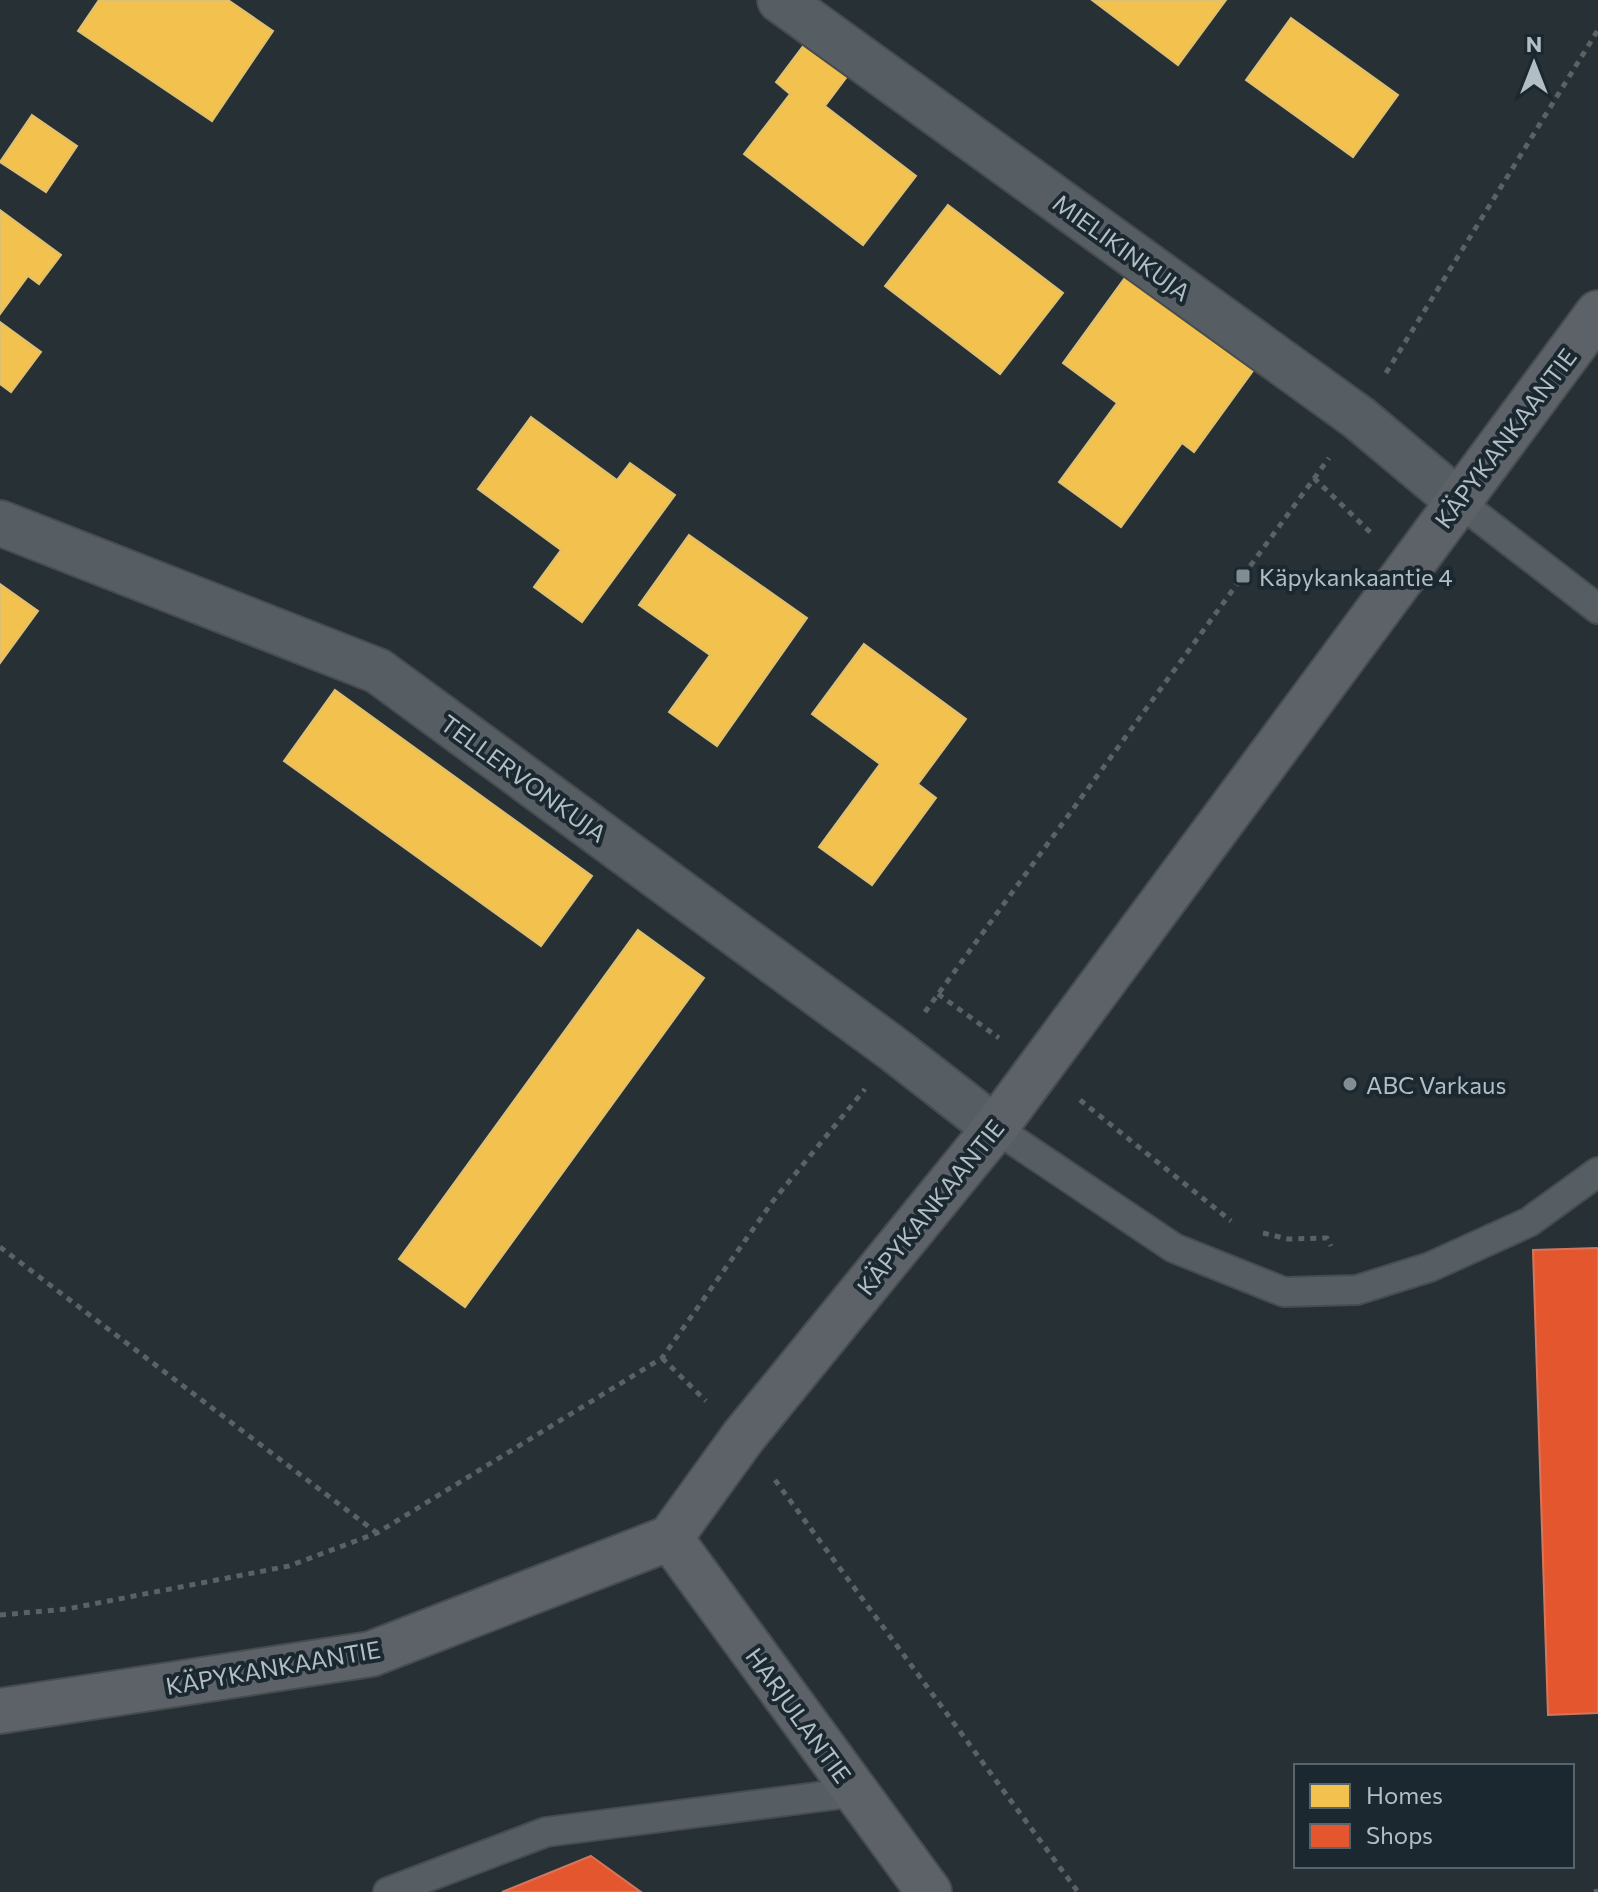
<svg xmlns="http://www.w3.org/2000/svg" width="1598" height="1892" font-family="Commissioner,sans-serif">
<rect width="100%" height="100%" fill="#273034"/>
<g fill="#f2c14e" stroke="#dec072" stroke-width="2">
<path d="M99,0H228L273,31L212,121L78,31Z"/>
<path d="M1092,0H1226L1178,65Z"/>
<path d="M1291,18L1398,95L1353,157L1246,80Z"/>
<path d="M810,37L852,70L825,106L916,176L863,245L744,154L790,94L776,82Z"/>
<path d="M32,115L77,146L46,192L0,162Z"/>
<path d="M948,205L1063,293L1000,374L885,286Z"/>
<path d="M0,210L61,255L39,284L28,276L0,314Z"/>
<path d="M1127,275L1255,368L1194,452L1182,443L1121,527L1059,482L1117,403L1063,363Z"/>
<path d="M0,322L41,352L11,392L0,384Z"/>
<path d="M531,417L617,480L630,463L675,495L582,622L534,587L561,550L478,489Z"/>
<path d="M689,535L807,618L717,746L669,712L710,655L639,605Z"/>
<path d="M0,584L38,611L0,663Z"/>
<path d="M864,644L966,719L918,784L936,798L872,885L819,847L880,764L812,714Z"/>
<path d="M335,690L592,876L541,946L284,761Z"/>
<path d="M638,930L704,978L465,1307L399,1259Z"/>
</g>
<g fill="#e4572e" stroke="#d5765c" stroke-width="2">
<path d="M1598,1248V1713L1548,1715L1533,1250Z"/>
<path d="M591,1856L641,1892H502Z"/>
</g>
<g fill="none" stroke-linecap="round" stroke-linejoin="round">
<defs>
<g id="lane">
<path d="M1458,501L1598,609"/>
<path d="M995,1128L1174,1248L1284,1292L1357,1290L1430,1267L1529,1222L1598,1172"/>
<path d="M388,1892L546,1832L856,1792"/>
</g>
<g id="street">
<path d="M780,0L1359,418L1458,501"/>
<path d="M0,523L378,671L896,1051L995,1128"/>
</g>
<g id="secondary">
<path d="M670,1538L929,1892"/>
<path d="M0,1711L371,1654L670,1538L743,1437L995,1128L1598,313"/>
</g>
</defs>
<use href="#lane" stroke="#464c4f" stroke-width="32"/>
<use href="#street" stroke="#464c4f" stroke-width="48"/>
<use href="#secondary" stroke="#464c4f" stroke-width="48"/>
<g stroke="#5b6267" stroke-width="5" stroke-dasharray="6 6" stroke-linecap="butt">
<path d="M1386,373L1598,30"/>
<path d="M1314,478L1371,533"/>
<path d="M938,994L999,1038"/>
<path d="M925,1012L1329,458"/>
<path d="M1080,1100L1231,1221"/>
<path d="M1263,1233L1288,1239L1327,1238L1331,1246"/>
<path d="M0,1247L377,1533"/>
<path d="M662,1358L706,1401"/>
<path d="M775,1480L1078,1892"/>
<path d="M0,1615L67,1609L289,1566L377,1533L662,1358L773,1201L865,1089"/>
<path d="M1594,1892L1598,1891"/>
</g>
<use href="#lane" stroke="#575e63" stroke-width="28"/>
<use href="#street" stroke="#575e63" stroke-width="44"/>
<use href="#secondary" stroke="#5c6268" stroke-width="44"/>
</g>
<g fill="#818c93" stroke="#1b282f" stroke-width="3">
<rect x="1235" y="568" width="16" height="16" rx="4"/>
<circle cx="1350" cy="1084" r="8"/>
</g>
<g text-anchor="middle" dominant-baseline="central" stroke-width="8" stroke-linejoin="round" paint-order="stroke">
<g font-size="24" fill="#b1bec6" stroke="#1b282f">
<text transform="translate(1122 247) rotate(36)">MIELIKINKUJA</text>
<text transform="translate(1505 438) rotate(-53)">KÄPYKANKAANTIE</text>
<text transform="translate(524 778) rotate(36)">TELLERVONKUJA</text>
<text transform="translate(930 1207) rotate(-51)">KÄPYKANKAANTIE</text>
<text transform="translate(273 1667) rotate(-10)">KÄPYKANKAANTIE</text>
<text transform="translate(799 1715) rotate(54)">HARJULANTIE</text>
</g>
<g font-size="24" fill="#b1bec6" stroke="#1b282f" text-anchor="start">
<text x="1259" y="576">Käpykankaantie 4</text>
<text x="1366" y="1084">ABC Varkaus</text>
</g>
</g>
<rect x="1294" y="1764" width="280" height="104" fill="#1b282f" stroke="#57646b" stroke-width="2"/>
<rect x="1310" y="1784" width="40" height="24" fill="#f2c14e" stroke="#57646b" stroke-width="2"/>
<text x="1366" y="1804" font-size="24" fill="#b1bec6">Homes</text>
<rect x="1310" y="1824" width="40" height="24" fill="#e4572e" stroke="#57646b" stroke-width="2"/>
<text x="1366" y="1844" font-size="24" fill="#b1bec6">Shops</text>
<g transform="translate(1534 64)" stroke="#1b282f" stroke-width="6" paint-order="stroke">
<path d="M0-6L14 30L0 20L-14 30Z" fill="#b1bec6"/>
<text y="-12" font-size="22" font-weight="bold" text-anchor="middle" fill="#b1bec6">N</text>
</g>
</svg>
